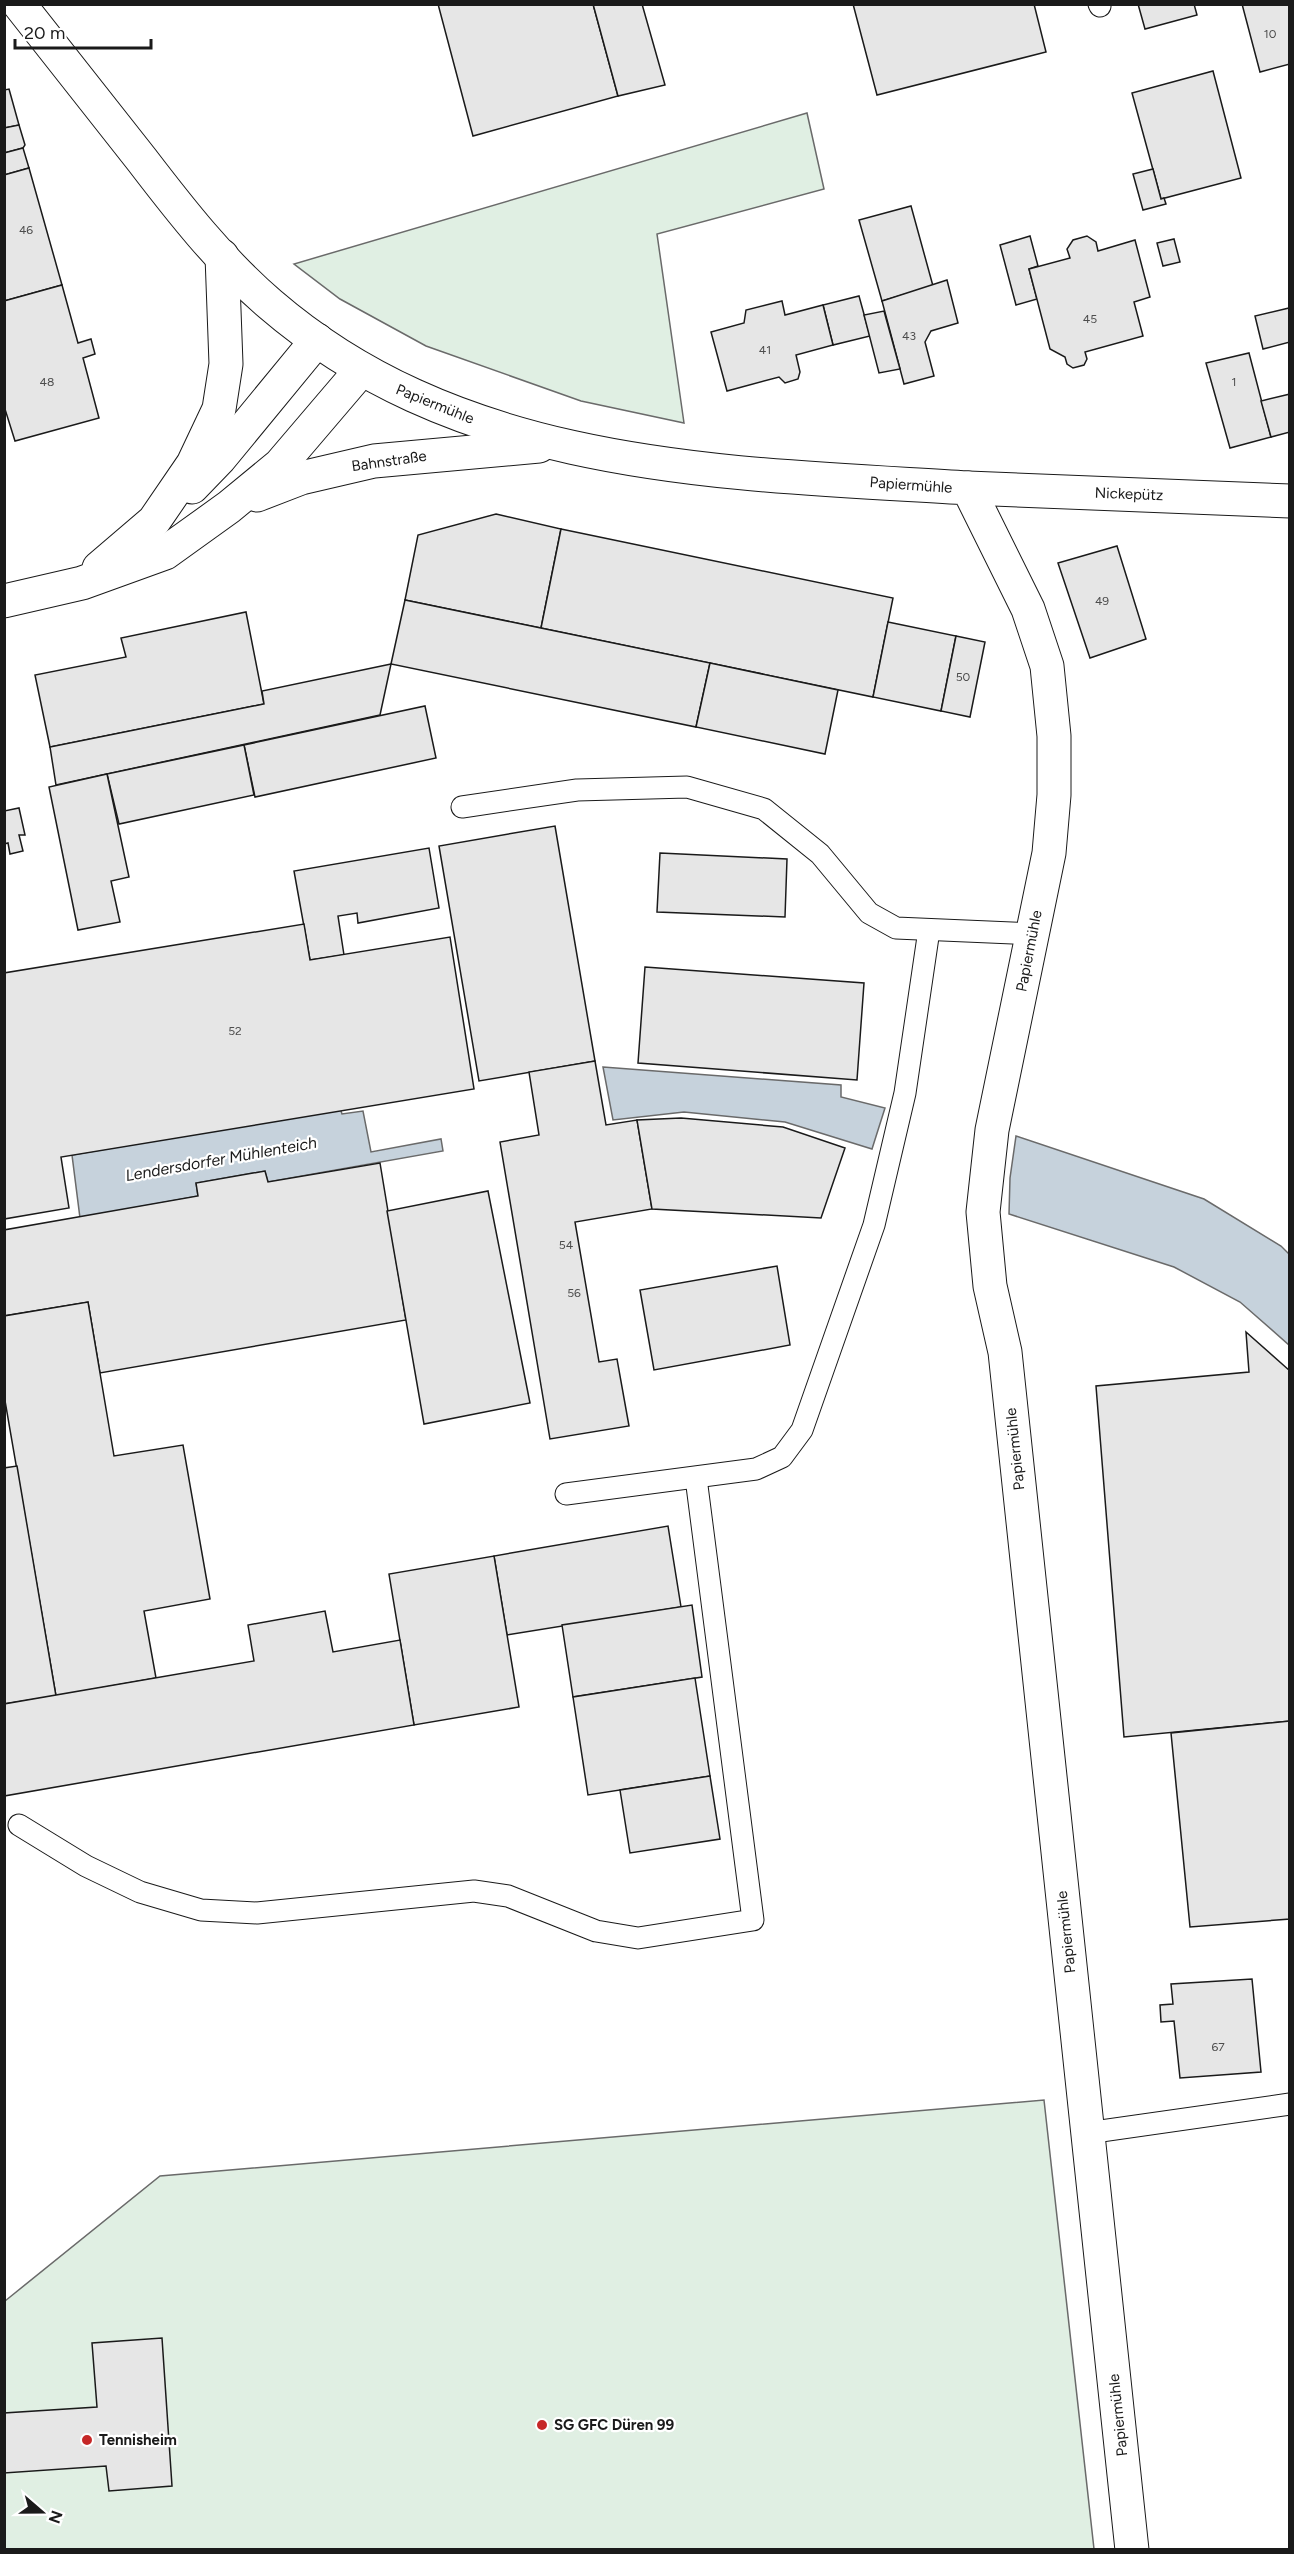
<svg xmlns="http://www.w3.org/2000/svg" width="1294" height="2554" font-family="Figtree,sans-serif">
<rect width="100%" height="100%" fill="#fff"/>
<g fill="#e0efe3" stroke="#6a6a6a" stroke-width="1.5">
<path d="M807,113L824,189L657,234L684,423L581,401L426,346L340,299L294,264Z"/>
<path d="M1044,2100L1094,2549L5,2550V2301L160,2176Z"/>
</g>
<g fill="#c6d2dc" stroke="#6a6a6a" stroke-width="1.5">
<path d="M603,1067L841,1085V1097L885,1108L872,1149L785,1122L684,1112L613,1120Z"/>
<path d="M340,1108L342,1114L363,1111L371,1152L441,1139L443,1151L268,1182L265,1171L196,1183L198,1196L80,1218L72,1155Z"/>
<path d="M1016,1136L1204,1199L1281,1246L1289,1254V1345L1240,1302L1174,1267L1009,1214L1010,1178Z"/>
</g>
<g fill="#e6e6e6" stroke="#1a1a1a" stroke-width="1.5">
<path d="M438,4H593L618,96L473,136Z"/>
<path d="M593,4H642L665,85L618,96Z"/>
<path d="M853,4H1034L1046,52L877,95Z"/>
<path d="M1138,4H1194L1197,15L1145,29Z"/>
<path d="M1242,4H1290V64L1260,72Z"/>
<path d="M1213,71L1241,178L1161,199L1132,93Z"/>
<path d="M9,89L19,125L4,128V90Z"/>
<path d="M19,125L25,145L23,148L4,153V128Z"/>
<path d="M23,148L29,168L4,175V153Z"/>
<path d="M29,168L62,285L4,301V175Z"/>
<path d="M1153,169L1161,199L1164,198L1166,204L1143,210L1133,174Z"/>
<path d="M911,206L933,286L882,301L859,220Z"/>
<path d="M1030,236L1038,266L1029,269L1037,299L1016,305L1000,245Z"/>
<path d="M1087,236L1096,242L1098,251L1135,240L1150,297L1134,302L1143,336L1085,352L1087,359L1084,365L1073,368L1067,364L1065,357L1050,349L1029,269L1070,258L1067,249L1073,240Z"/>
<path d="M1174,239L1180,262L1163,266L1157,243Z"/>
<path d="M947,280L958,323L931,331L925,342L934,376L904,384L882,301Z"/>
<path d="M62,285L78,343L91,339L95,354L83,358L99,418L15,441L4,406V301Z"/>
<path d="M859,296L870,336L833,345L823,305Z"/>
<path d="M782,301L785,315L823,305L833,345L796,355L800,372L798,379L785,383L779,377L727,391L711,332L744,323L746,310Z"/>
<path d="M1289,308L1290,342L1263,349L1255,316Z"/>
<path d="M884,311L900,369L879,373L864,315Z"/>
<path d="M1249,353L1271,437L1230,448L1206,363Z"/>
<path d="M1290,394V432L1271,437L1261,401Z"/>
<path d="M496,514L561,529L541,628L405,600L418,535Z"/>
<path d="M561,529L893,598L873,697L541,628Z"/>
<path d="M1117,546L1146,639L1090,658L1058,563Z"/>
<path d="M405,600L710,663L696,727L391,664Z"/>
<path d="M246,612L264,704L50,747L35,675L126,657L121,638Z"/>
<path d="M888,622L956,636L941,711L873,697Z"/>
<path d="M956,636L985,642L970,717L941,711Z"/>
<path d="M710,663L838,690L825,754L696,727Z"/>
<path d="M391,664L380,715L56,785L50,747L264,704L262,691Z"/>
<path d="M425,706L436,758L255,797L244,745Z"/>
<path d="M244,745L254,795L119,824L107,774Z"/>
<path d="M107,774L129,877L111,881L120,922L78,930L49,787Z"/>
<path d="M19,808L25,835H19L23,851L10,854L8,843L4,844V811Z"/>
<path d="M555,826L595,1061L479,1081L439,846Z"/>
<path d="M429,848L439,908L358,923L357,913L338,916L344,955L310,960L294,871Z"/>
<path d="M660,853L787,859L785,917L657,912Z"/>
<path d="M304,924L310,960L450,937L474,1089L61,1157L69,1208L4,1219V973Z"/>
<path d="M645,967L864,983L857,1080L638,1063Z"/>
<path d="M595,1061L606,1125L637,1120L652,1209L575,1222L599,1362L617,1359L629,1426L550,1439L500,1142L539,1135L529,1072Z"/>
<path d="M681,1118L783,1127L845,1148L821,1218L652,1209L637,1120Z"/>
<path d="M380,1163L406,1320L100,1373L88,1302L4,1316V1230L198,1196L196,1183L265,1171L268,1182Z"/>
<path d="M488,1191L530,1403L424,1424L387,1211Z"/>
<path d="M777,1266L790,1345L654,1370L640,1290Z"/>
<path d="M88,1302L114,1456L183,1445L210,1599L144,1611L156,1678L56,1696L4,1395V1316Z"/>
<path d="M1246,1332L1290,1371V1721L1124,1737L1096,1386L1249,1372Z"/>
<path d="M17,1466L56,1696L4,1704V1468Z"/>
<path d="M668,1526L681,1607L507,1635L494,1556Z"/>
<path d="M494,1556L519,1707L414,1725L389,1574Z"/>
<path d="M692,1605L702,1677L573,1697L562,1625Z"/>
<path d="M325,1611L333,1652L400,1640L414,1725L4,1796V1704L254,1661L248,1625Z"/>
<path d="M695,1678L710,1776L588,1795L573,1697Z"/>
<path d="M1290,1721V1919L1190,1927L1171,1733Z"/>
<path d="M710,1776L720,1839L630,1853L620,1790Z"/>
<path d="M1252,1979L1261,2072L1180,2078L1174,2021L1161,2022L1160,2005L1173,2004L1171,1984Z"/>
<path d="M162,2338L172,2486L109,2491L106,2466L4,2473V2413L97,2407L92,2343Z"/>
</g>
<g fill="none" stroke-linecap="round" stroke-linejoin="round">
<defs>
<g id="service">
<path d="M1099,4L1100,6"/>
<path d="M462,807L577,790L687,787L764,809L820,854L869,913L896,928L1033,934"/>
<path d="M566,1494L756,1469L782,1457L802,1430L874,1225L905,1093L929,930"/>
<path d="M19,1825L86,1866L140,1892L201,1910L257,1913L474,1891L508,1896L596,1931L638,1938L753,1920L696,1478"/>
<path d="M1087,2133L1290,2104"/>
</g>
<g id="minor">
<path d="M19,4C60,56 101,108 142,160C181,211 221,262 270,304C465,472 726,473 968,488L1028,609L1047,666L1054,736V795L1049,853L992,1130L983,1212L990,1286L1005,1352L1132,2550"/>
<path d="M192,487L220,458L317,340"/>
<path d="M968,488L1290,501"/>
<path d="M257,495L301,478L374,461L539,446"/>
<path d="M99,568L154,521L193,464L219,409L226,364L222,256"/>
<path d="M4,601L82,583L165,553L229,507L280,465L361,370"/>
</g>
</defs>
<use href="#service" stroke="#1a1a1a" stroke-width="23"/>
<use href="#minor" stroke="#1a1a1a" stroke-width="35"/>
<use href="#service" stroke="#fff" stroke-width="21"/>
<use href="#minor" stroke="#fff" stroke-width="33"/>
</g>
<g fill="#c62828" stroke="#fff" stroke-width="2">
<circle cx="542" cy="2425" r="6"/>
<circle cx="87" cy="2440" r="6"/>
</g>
<g text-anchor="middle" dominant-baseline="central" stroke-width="4.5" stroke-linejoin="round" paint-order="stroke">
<g font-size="12" fill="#4d4d4d">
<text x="1270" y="34">10</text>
<text x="26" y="230">46</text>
<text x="1090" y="319">45</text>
<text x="909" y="336">43</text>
<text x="765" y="350">41</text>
<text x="47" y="382">48</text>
<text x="1234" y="382">1</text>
<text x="1102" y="601">49</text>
<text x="963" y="677">50</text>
<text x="235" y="1031">52</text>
<text x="566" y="1245">54</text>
<text x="574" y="1293">56</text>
<text x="1218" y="2047">67</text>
</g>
<g font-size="15" fill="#1a1a1a" stroke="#fff">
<text transform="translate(435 404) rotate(22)">Papiermühle</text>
<text transform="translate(389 461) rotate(-8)">Bahnstraße</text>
<text transform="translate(911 485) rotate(4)">Papiermühle</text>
<text transform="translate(1129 494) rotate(2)">Nickepütz</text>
<text transform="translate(1029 951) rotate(-79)">Papiermühle</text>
<text transform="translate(1015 1449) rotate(-96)">Papiermühle</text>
<text transform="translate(1066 1932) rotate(-96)">Papiermühle</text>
<text transform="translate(1118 2415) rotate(-96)">Papiermühle</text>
</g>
<g font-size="15" font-weight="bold" fill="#1a1a1a" stroke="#fff" text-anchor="start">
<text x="554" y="2425">SG GFC Düren 99</text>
<text x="99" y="2440">Tennisheim</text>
</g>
<g font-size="16" font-style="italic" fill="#1a1a1a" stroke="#fff">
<text transform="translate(221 1159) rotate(-10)">Lendersdorfer Mühlenteich</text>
</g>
</g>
<rect width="1294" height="2554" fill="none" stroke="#1a1a1a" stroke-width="12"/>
<g transform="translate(42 2512) rotate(110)" stroke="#ffffff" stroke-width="4.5" paint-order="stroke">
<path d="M0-4.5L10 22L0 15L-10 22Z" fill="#1a1a1a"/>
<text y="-9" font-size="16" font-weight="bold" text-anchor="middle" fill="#1a1a1a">N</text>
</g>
<path d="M15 39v9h136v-9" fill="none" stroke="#1a1a1a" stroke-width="3"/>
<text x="24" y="39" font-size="18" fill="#1a1a1a" stroke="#ffffff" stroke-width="4.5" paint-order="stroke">20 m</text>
</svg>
